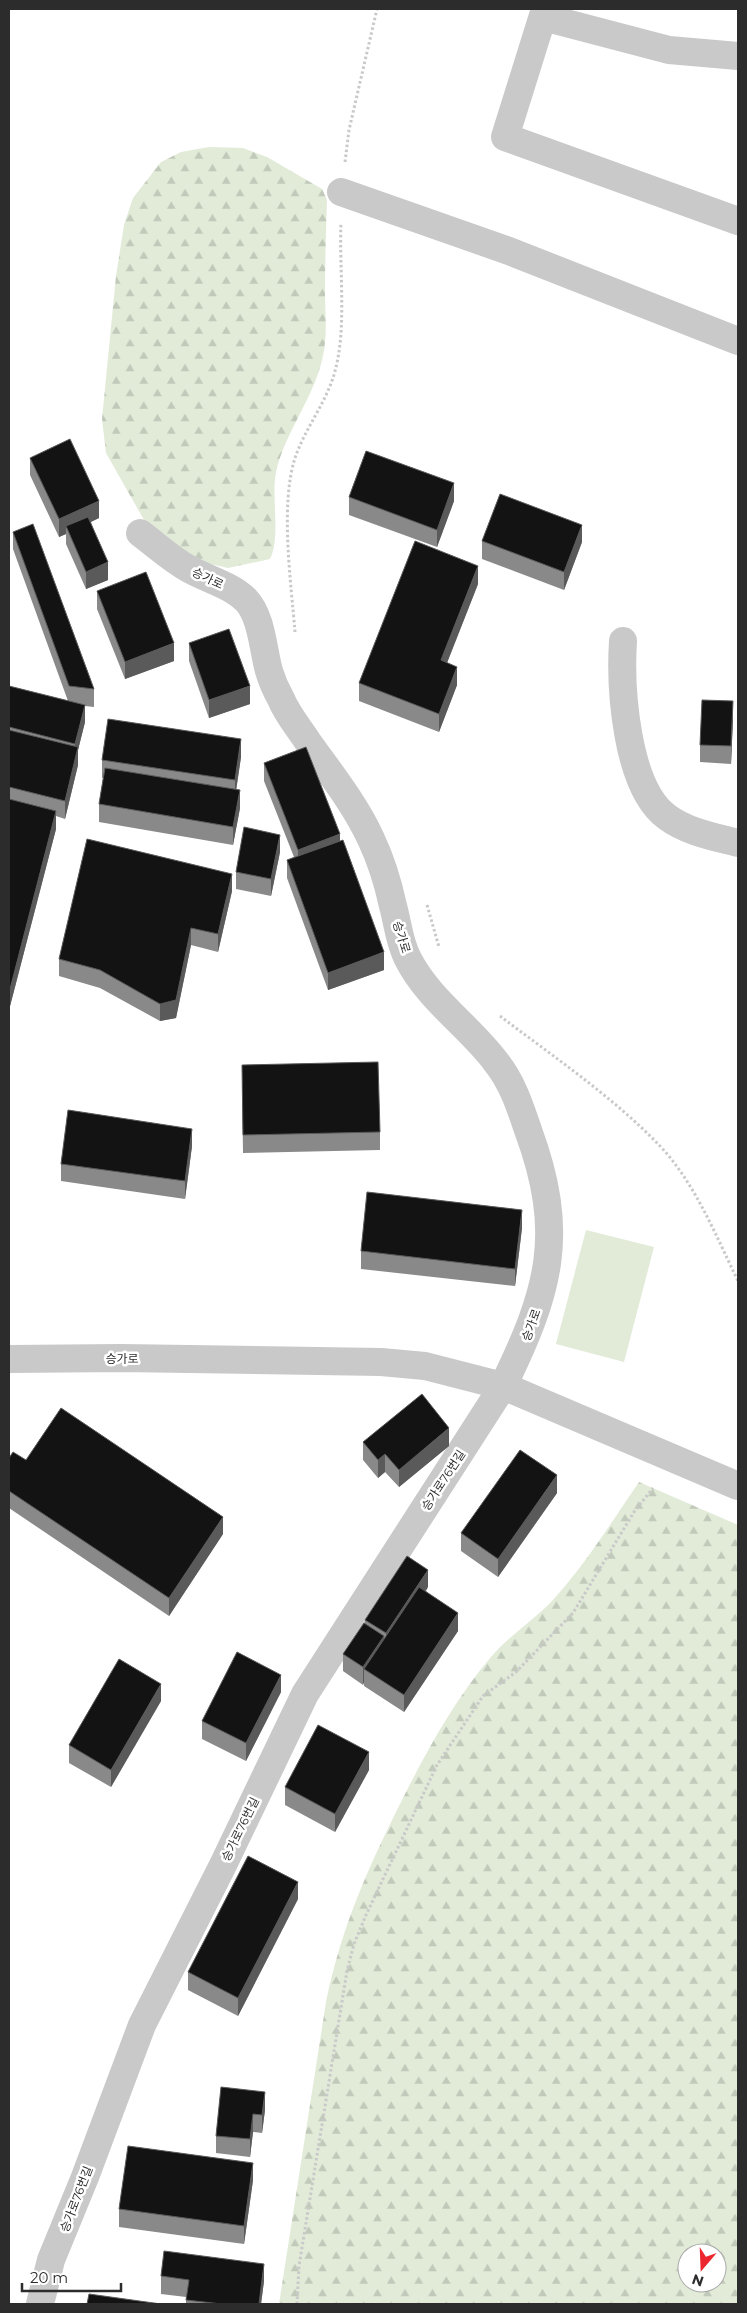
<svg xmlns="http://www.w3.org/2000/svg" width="747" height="2313" font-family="Montserrat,'Noto Sans KR',sans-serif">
<defs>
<pattern id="forest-firs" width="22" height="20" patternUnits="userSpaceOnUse" patternTransform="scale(1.25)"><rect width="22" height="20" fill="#e1ebd8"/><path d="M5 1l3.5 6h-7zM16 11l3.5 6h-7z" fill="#c1caba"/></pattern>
</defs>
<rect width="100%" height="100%" fill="#fff"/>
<path fill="#e1ebd8" d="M586,1230L654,1247L624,1362L556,1344Z"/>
<g fill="url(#forest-firs)" fill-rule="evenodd">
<path d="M209,147L243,148L267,157L322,189L327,200C326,231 325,261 325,292C325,315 328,337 322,360C313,399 285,432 276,472C271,498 281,537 270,559L228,568L206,563L184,551L148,527L106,453L102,419L116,276L124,225L133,198L161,162L181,152Z"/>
<path d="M639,1482L738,1525V2304H279L326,2002C342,1925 368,1868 403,1798C428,1749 455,1699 491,1657C509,1636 533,1621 552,1601C585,1565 611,1523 639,1482ZM687,2253H717V2283H687Z"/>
</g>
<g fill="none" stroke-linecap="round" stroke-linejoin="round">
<g stroke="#c9c9c9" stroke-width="3" stroke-dasharray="2.5 2.5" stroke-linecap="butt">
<path d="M345,162L349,130L377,9"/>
<path d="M295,632C291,582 280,505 295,458C305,428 327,402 335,371C347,328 339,269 341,223"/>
<path d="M427,905L439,947"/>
<path d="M500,1016C554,1057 613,1097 660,1146C695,1183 716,1236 738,1281"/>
<path d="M297,2304L299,2266L347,1971L354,1944L366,1915L437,1765L483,1696L516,1672L573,1613L634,1512L653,1488"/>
</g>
<g stroke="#c9c9c9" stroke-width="28">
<path d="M545,9L505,137L738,221"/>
<path d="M543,17L669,50L738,56"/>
<path d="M341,192L509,251L738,341"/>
<path d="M623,641C620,688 626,787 667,817C687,832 715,837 738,843"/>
<path d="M9,1359L122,1358L381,1362L425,1366L503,1386L738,1486"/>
<path d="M40,2304L51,2260L85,2177L142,2025L223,1865L305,1694L503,1386C550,1290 566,1233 528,1130C520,1106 512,1082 496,1062C469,1026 429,1000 408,959C399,942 398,924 393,906C388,883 381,860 371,839C355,804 330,773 308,742C299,728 287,714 281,699C276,690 272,681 269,671C263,650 262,617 246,600C231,585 207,579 189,569C171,559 156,545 140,533"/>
</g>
</g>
<g fill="#898989">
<path d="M30,458L99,518L91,522L108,580L86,589L66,544V534L59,537L30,475Z"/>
<path d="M349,497L454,501L437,547L349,515Z"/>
<path d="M13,532L94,689V707L85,706V722L78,750V765L65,819L56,816V829L9,1010V686L68,701L13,549Z"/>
<path d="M482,541L582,542L564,590L482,559Z"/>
<path d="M478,584L447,663L457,685L439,732L359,701V683Z"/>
<path d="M97,591L174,661L125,679L97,609Z"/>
<path d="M189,643L250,704L209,718L189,661Z"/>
<path d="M733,719L731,764L700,762V745Z"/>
<path d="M241,757L236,790L240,808L233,845L99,822V804L103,778H102V760Z"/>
<path d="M264,763L340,841L384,970L328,990L287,878V860L294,857L264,781Z"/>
<path d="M280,852L271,896L236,889V872Z"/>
<path d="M232,891L218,952L191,945L176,1018L160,1021L100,988L59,976V959Z"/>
<path d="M242,1083L380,1132V1150L243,1153Z"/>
<path d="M192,1146L185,1199L61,1181V1164Z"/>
<path d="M522,1228L515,1286L361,1269V1251Z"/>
<path d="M363,1442L449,1446L399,1487L385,1472L378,1478L363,1460Z"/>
<path d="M9,1458L26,1460L223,1534L169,1616L9,1508Z"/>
<path d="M557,1493L498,1577L461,1551V1533Z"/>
<path d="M428,1587L426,1591L458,1631L404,1712L364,1686V1682L363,1685L343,1671V1654L365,1624V1620Z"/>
<path d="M281,1692L246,1761L202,1739V1721Z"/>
<path d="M161,1701L111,1787L69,1763V1745Z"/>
<path d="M369,1770L335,1832L285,1805V1787Z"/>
<path d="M298,1899L238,2016L188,1990V1972Z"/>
<path d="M221,2087L265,2110L262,2133L253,2132L250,2157L216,2153V2136Z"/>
<path d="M253,2180L244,2244L119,2227V2209Z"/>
<path d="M161,2276L264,2281L261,2304H186V2297L161,2294Z"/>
</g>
<g fill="#5a5a5a">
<path d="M454,483V501L437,547V530Z"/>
<path d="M99,501V518L69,532L66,526V534L59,537V519Z"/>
<path d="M582,525V542L564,590V572Z"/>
<path d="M108,562V580L86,589V572Z"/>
<path d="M478,566V584L441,678V660Z"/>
<path d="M174,643V661L125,679V662Z"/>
<path d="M457,667V685L439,732V714Z"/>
<path d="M250,686V704L209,718V700Z"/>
<path d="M733,701V719L731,764V746Z"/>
<path d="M85,705V722L78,750V765L65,819V801L75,759V744Z"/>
<path d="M241,739V757L235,798V780Z"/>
<path d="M240,790V808L233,845V827Z"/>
<path d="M56,811V829L9,1010V993Z"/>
<path d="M340,834V852L298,868V850Z"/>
<path d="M280,835V852L271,896V879Z"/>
<path d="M232,874V891L218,952V934Z"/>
<path d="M191,928V945L176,1018L160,1021V1004Z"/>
<path d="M384,952V970L328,990V973Z"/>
<path d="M192,1129V1146L185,1199V1181Z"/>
<path d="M522,1210V1228L515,1286V1269Z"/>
<path d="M449,1428V1446L399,1487V1470Z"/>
<path d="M385,1454V1472L378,1478V1460Z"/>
<path d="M557,1475V1493L498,1577V1559Z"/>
<path d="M223,1517V1534L169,1616V1598Z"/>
<path d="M428,1570V1587L386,1650V1633Z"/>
<path d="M458,1613V1631L404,1712V1695Z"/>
<path d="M384,1636V1653L364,1669V1682L363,1685V1667Z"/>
<path d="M281,1675V1692L246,1761V1743Z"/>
<path d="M161,1684V1701L111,1787V1770Z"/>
<path d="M369,1752V1770L335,1832V1814Z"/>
<path d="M298,1882V1899L238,2016V1998Z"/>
<path d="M265,2092V2110L262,2133V2115Z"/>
<path d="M253,2114V2132L250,2157V2139Z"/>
<path d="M253,2163V2180L244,2244V2226Z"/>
<path d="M264,2264V2281L261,2304H259Z"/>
</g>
<g fill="#131313" stroke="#5a5a5a">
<path d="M70,439L99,501L59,519L30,458Z"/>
<path d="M366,451L454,483L437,530L349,497Z"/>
<path d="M500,494L582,525L564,572L482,541Z"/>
<path d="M88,517L108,562L86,572L66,526Z"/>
<path d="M33,524L94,689L69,686L13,532Z"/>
<path d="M415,541L478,566L441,660L457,667L439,714L359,683Z"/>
<path d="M146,572L174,643L125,662L97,591Z"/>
<path d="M229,629L250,686L209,700L189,643Z"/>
<path d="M9,686L85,705L75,744L9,727Z"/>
<path d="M702,700L733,701L731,746L700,745Z"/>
<path d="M108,719L241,739L235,780L102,760Z"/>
<path d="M9,730L78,747L65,801L9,787Z"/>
<path d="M306,747L340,834L298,850L264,763Z"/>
<path d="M105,768L240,790L233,827L99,804Z"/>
<path d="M9,799L56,811L9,993Z"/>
<path d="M244,827L280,835L271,879L236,872Z"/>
<path d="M87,839L232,874L218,934L191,928L176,1000L160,1004L100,970L59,959Z"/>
<path d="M343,840L384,952L328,973L287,860Z"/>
<path d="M378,1062L380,1132L243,1135L242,1065Z"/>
<path d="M68,1110L192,1129L185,1181L61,1164Z"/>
<path d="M367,1192L522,1210L515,1269L361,1251Z"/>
<path d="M422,1394L449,1428L399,1470L385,1454L378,1460L363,1442Z"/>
<path d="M61,1408L223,1517L169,1598L9,1491V1458L13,1452L26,1460Z"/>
<path d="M520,1450L557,1475L498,1559L461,1533Z"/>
<path d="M407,1556L428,1570L386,1633L365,1620Z"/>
<path d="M419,1587L458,1613L404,1695L364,1669Z"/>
<path d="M364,1623L384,1636L363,1667L343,1654Z"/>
<path d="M237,1652L281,1675L246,1743L202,1721Z"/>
<path d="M119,1659L161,1684L111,1770L69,1745Z"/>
<path d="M318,1725L369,1752L335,1814L285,1787Z"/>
<path d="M248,1856L298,1882L238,1998L188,1972Z"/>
<path d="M221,2087L265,2092L262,2115L253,2114L250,2139L216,2136Z"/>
<path d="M128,2146L253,2163L244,2226L119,2209Z"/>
<path d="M164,2251L264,2264L259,2304H222L186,2300L189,2280L161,2276Z"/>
<path d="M89,2294L161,2304H87Z"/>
</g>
<g text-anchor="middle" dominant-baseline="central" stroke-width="5" stroke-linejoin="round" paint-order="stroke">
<g font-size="12" fill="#2c2c2c" stroke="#fff">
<text transform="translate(208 578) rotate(25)">승가로</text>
<text transform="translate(402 937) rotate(73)">승가로</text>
<text transform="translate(531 1325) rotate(-70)">승가로</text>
<text x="122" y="1358">승가로</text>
<text transform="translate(443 1480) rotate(-57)">승가로76번길</text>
<text transform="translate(240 1829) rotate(-64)">승가로76번길</text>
<text transform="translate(76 2199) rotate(-69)">승가로76번길</text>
</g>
</g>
<rect width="747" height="2313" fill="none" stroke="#2c2c2c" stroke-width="20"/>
<g transform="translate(702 2268) rotate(199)"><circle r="24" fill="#ffffff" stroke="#ababab"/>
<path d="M0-4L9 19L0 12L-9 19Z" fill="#eb262e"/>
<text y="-8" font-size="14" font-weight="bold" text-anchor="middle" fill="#2c2c2c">N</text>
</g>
<path d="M22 2283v8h99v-8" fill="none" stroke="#2c2c2c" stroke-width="2.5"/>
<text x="30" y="2283" font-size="15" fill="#2c2c2c" stroke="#ffffff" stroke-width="4" paint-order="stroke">20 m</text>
</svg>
